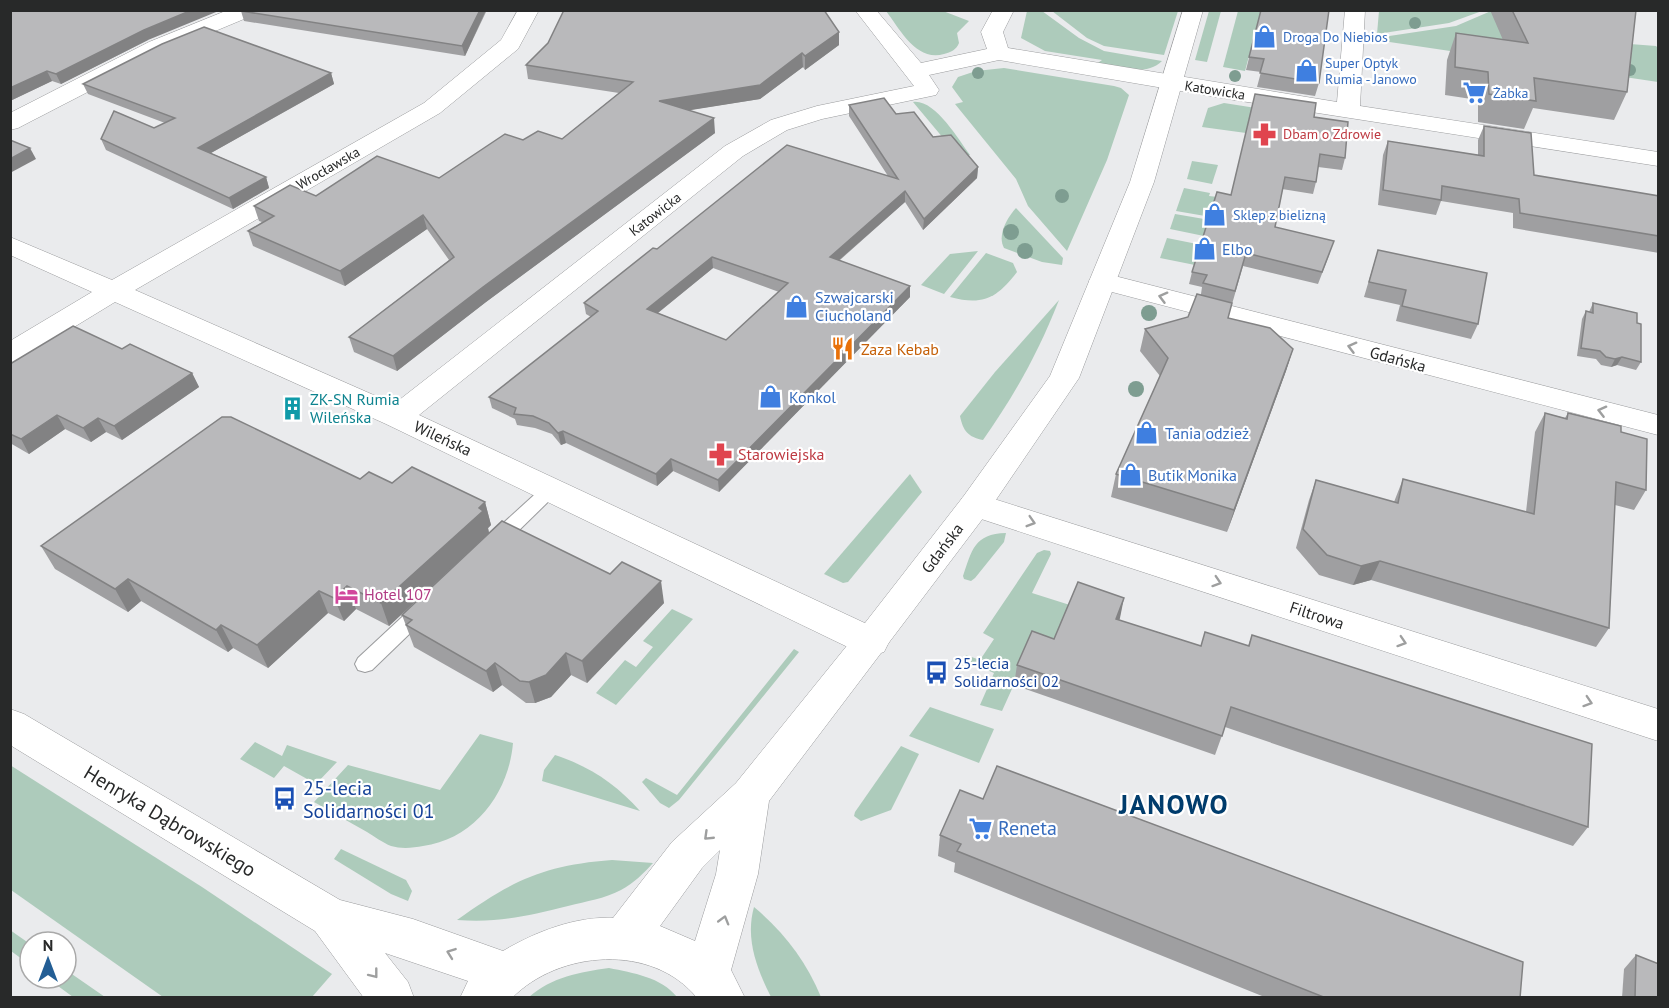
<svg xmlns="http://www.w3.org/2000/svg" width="1669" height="1008" font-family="'PT Sans',sans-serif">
<rect width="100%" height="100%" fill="#eaebed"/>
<g fill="#adcbbb">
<path d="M886,11H943L969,21L957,33L959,43C956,50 951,52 944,54C916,62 900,29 886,11Z"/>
<path d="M1027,11H1042L1079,38L1104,51L1162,61C1147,77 1114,67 1095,65L1102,60L1045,51L1021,38Z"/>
<path d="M1052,11H1178L1164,55L1104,46L1087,38Z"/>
<path d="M1209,11H1221L1207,62L1195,60Z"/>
<path d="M1238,11H1261L1245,71L1223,67Z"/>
<path d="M1379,11H1482L1449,23L1377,34Z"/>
<path d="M1491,11L1604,42L1656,46L1658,48V82L1376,40V38L1456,26Z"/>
<path d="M1004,68L1114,86L1121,88L1129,95L1107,160L1067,251L1028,206L1016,179L955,104L963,102L952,87L958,77L976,71Z"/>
<path d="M913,102C935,99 958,139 970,155L959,157Z"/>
<path d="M1224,103L1275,111L1249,119L1246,133L1202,127L1208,108Z"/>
<path d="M1192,161L1218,165L1212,184L1187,179Z"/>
<path d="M1184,188L1210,193L1209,196L1218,197L1211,217L1176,211Z"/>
<path d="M1016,208L1063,258L1062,265L1042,262L1004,248C997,235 1007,218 1016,208Z"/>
<path d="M1175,214L1210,220L1204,236L1170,229Z"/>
<path d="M1167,238L1202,245L1195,265L1160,258Z"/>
<path d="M978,251L944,294L921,285L950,254Z"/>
<path d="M986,253L1013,263L1017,272C997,298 983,306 950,297Z"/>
<path d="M1059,300C1038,353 1016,393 983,440C968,437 963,431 960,416L995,372Z"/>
<path d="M910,474L922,492L848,582L843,583L824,574Z"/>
<path d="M1006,533L1004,542L975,578L971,581L964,579L963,576C972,550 974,534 1006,533Z"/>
<path d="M1044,550L1050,551L1051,554L1032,593L1073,606L1050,659L1029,651L1002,711L980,705L994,673L963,660L966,655L980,660L994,639L983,633L1037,553Z"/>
<path d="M672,609L693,619L616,705L596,693L625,660L636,667L653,647L643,641Z"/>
<path d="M794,649L799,652L679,800L669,808L660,803L642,782L646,778L677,795Z"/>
<path d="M930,707L994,729L979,763L909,736Z"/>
<path d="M480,734L513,743C509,792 475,839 423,846C413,848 401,849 391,846C383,843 374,836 367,832C349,822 332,812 314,802L348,765L440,790Z"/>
<path d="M255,742L282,756L287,745L337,762L316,784L284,766L274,778L240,759Z"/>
<path d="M901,746L919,754L891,810L861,821L854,816L855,812Z"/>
<path d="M555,755C589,766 616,784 640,811L542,781L544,770Z"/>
<path d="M10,765L202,887L332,974L312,997H163L11,890Z"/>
<path d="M341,849L406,880L412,891L408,901L391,894L334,859Z"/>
<path d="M612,860L653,863C644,873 634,883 621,890C604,899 587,901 568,906C527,916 500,923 457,920C511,881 544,865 612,860Z"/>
<path d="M754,907C784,932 806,961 821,997H771C757,969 745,939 754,907Z"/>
<path d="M10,930L30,944V965L11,951Z"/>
<path d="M609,968C633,973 661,977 677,997H529C552,977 580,972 609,968Z"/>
<path d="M66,970L105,997H73L47,978H66Z"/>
</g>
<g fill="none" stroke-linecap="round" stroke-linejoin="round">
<defs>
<g id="lane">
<path d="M550,484L556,486L559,490L556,494L502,547L495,549L488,547L486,542L488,537L544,486Z"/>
<path d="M422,603L429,605L432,610L429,615L372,670L365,672L358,670L355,664L358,658L415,605Z"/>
</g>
<g id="street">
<path d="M228,10H259L256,14L165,52L18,128L10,130V113L149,42Z"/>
<path d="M518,10H539L518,49L440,113L135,290L394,404L725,146L771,120L817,106L914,86L855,10H876L921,63L987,49L981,32L993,10H1014L1003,32L1008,48L1337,102L1345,10H1365L1360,106L1658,152V166L1228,99L999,60L929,75L939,90L936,95L822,119L787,130L743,156L419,415L884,632L889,642L884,652L871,656L858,652L386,424L115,302L20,360L10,363V341L92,292L10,255V237L112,280L424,103L501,40Z"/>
<path d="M1103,273L1658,415V435L1093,287L1089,281L1093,275Z"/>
<path d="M975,493L1658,709V741L963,513L958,505L963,497Z"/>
</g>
<path id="secondary" d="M1183,10H1203L1154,182L1079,378L987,513L769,801L758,874L731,970L745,998H697C653,943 559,950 512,998H460L468,981L385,953L408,982L414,998H364L315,931L10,745V709L24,714L340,900L413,919L503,951C535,932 576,916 613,918L672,842L736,783L858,632L963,497L1050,376L1130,182ZM720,850L716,874L695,941L660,926L702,868Z"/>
</defs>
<use href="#lane" stroke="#9a9b9d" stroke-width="2"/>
<use href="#street" stroke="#9a9b9d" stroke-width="1"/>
<use href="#secondary" stroke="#9a9b9d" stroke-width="1"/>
<use href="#lane" fill="#fff" fill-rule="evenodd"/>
<use href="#street" fill="#fff" fill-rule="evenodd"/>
<use href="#secondary" fill="#fff" fill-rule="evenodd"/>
</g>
<g fill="#7e9d91">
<circle cx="1415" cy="23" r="6"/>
<circle cx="1630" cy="70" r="6"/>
<circle cx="978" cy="73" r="6"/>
<circle cx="1235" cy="76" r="6"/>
<circle cx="1062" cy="196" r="7"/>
<circle cx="1011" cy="232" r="8"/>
<circle cx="1025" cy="251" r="8"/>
<circle cx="1149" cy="313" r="8"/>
<circle cx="1136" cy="389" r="8"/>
</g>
<g fill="#9f9fa1" fill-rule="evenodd">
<path d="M10,10L148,40L61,84L52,81L10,101Z"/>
<path d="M1261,10L1319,83L1315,96L1257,87L1261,72L1246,70Z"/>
<path d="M1490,10H1636L1627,92L1614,120L1533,108L1524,129L1478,122V100L1445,95L1447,60L1456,33L1503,40Z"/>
<path d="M241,11L486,12L465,56L244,21Z"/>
<path d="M839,32V45L805,70L803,67L760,99L689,110L715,133L486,302L397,371L354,352L349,337L449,260L427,229L345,286L253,246L248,231L262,222L259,221L254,206L439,178L523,140L562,139L619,93L528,79L526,65Z"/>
<path d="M331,73L334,84L211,153L266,177L269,188L233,209L106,150L101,139L154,128L165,123L88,94L83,84Z"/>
<path d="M849,105L896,114L978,167L977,178L923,230L905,202L840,260L910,297L719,492L673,471L657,486L566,443L561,445L552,434L535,428L517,425L515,419L492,408L489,397L591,317L586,314L584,303L657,249L888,176L849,116ZM713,268L779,292L726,340L658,313Z"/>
<path d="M1314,117L1345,158L1342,170L1318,167L1316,182L1313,194L1282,189L1275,227L1330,253L1318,284L1243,266L1228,318L1293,349L1286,371L1227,532L1111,497L1116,474L1160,376L1140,351L1145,329L1188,317L1201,294L1202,287L1189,284L1192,272Z"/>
<path d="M1484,126L1534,175L1659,196V253L1513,228V213L1441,201L1436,215L1378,205L1383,155L1388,141L1478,155V140Z"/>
<path d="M1378,250L1478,324L1471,339L1396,321L1400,305L1364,297Z"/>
<path d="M1593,303L1637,323L1641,362L1636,370L1617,365L1611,367L1601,365L1596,359L1577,356L1582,319L1586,311L1589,312Z"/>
<path d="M122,349L192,373L199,387L122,440L106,432L91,442L65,429L29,454L10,443V364Z"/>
<path d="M1545,413L1565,418L1568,413L1621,432L1646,490L1634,510L1615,505L1609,628L1596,647L1371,580L1353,585L1319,575L1296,548L1309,500L1316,480L1394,502L1403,479L1526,512L1535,432Z"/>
<path d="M392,483L485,502L491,525L488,528L489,533L664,603L587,683L571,675L551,697L535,703H526L502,685L493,692L414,647L402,615L454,566L389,626L356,609L344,621L328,613L268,668L233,648L228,652L141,601L128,612L55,569L41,546Z"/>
<path d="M1120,618L1119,620L1201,646H1248L1252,635L1588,827L1573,846L1225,727L1215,755L1014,685L1017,665L1054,639Z"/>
<path d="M940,835L1520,998H1267L954,872L955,863L938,856Z"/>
<path d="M1636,955L1659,998H1622L1624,969Z"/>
</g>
<g fill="#828283">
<path d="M192,10H221L148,40L61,84L56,74L144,30Z"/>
<path d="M480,10H486L465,56L462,46Z"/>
<path d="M839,32V45L805,70V56Z"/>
<path d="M802,53L803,67L760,99L660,115L659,101Z"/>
<path d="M47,71L52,81L10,101V88Z"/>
<path d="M331,73L334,84L202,158L198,148Z"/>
<path d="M714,118L715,133L486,302L397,371L393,356L483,287Z"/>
<path d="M30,148L36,159L10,173V159Z"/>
<path d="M978,167L977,178L923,230L924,219Z"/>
<path d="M266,177L269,188L233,209L229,198Z"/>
<path d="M905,191V202L830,268V257Z"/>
<path d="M423,215L427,229L345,286L340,271Z"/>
<path d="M712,257L713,268L649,320L647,309Z"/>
<path d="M910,286V297L719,492L718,480Z"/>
<path d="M1293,349L1286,371L1227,532L1234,510Z"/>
<path d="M1622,357L1617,365L1611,367L1615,359Z"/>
<path d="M192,373L199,387L122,440L114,426Z"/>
<path d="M57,415L65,429L29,454L21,439Z"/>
<path d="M98,418L106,432L91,442L83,428Z"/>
<path d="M563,431L566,443L561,445L558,433Z"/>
<path d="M671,459L673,471L657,486L656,474Z"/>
<path d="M485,502L491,525L488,528L489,533L389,626L381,603Z"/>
<path d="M1380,561L1371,580L1353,585L1361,566Z"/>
<path d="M128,579L141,601L128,612L115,589Z"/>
<path d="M661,581L664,603L587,683L582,661Z"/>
<path d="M347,586L356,609L344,621L334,598Z"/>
<path d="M319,591L328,613L268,668L257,645Z"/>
<path d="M1124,598L1120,618L1111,639L1116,619Z"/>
<path d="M221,625L233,648L228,652L216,630Z"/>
<path d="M566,653L571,675L551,697L535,703L529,682Z"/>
<path d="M495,663L502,685L493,692L486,671Z"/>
</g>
<g fill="#b9b9bb" stroke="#828283" stroke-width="1.5" fill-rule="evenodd">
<path d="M10,10H192L144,30L56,74L47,71L10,88Z"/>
<path d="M243,10H480L462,46L241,11Z"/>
<path d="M564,10H824L839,32L805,56L802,53L760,85L659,101L714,118L483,287L393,356L349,337L454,257L423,215L340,271L248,231L274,216L254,206L290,185L316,196L377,156L439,178L505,134L523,140L538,131L562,139L633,82L526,65L548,43Z"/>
<path d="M1261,10H1329L1319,83L1260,73L1264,59L1249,57Z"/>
<path d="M1512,10H1636L1627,92L1534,78L1536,101L1489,94L1488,72L1455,67L1456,33L1528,43Z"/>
<path d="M204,27L331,73L198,148L266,177L229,198L101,139L114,111L154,128L175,118L83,84L162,44Z"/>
<path d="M1255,94L1316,103L1314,117L1348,122L1345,158L1320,154L1316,182L1285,177L1275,227L1334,241L1322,272L1246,253L1235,291L1203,283L1207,275L1192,272L1217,192L1231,195Z"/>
<path d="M884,98L896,114L914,112L933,137L951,135L978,167L924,219L905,191L830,257L910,286L718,480L671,459L656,474L563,431L558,433L549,423L533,416L514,414L516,408L489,397L598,311L584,303L653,248L657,249L787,145L898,179L849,105ZM712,257L788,283L726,340L647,309Z"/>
<path d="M1484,126L1531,133L1534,175L1659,196V236L1520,213L1519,199L1442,186L1441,200L1383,190L1388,141L1484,156Z"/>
<path d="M10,140L30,148L10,159Z"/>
<path d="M1378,250L1487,273L1478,324L1402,306L1406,290L1369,282Z"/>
<path d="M1197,294L1232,303L1228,318L1270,328L1293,349L1234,510L1116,474L1168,358L1145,329L1188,317Z"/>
<path d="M1593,303L1637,313V323L1641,324V362L1622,357L1615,359L1606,357L1600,351L1581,348L1586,311L1593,313Z"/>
<path d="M73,326L122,349L130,344L192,373L114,426L98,418L83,428L57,415L21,439L10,434V364Z"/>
<path d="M1545,413L1567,419L1568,413L1621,426V432L1647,439L1646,490L1616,482L1609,628L1380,561L1361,566L1327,555L1303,529L1316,480L1398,503L1403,479L1534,514Z"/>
<path d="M222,417H231L360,479L369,472L392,483L412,467L485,502L479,508L483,511L381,603L347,586L334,598L319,591L257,645L221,625L216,630L128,579L115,589L41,546Z"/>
<path d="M502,521L610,574L622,562L661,581L582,661L566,653L546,675L529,682L520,681L495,663L486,671L406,625L412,620L402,615Z"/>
<path d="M1078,582L1124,598L1116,619L1201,646L1205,632L1249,646L1252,635L1592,744L1588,827L1231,707L1222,736L1017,665L1032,631L1054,639Z"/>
<path d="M997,766L1523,962L1520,998H1326L957,851L961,844L940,835L960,790L983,799Z"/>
<path d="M1636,955L1659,964V998H1635Z"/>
</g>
<defs><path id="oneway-chevron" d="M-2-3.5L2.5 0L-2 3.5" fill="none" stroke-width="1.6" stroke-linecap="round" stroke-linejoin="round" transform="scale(1.5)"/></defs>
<g stroke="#9e9f9f">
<use href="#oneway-chevron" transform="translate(1163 297) rotate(-165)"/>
<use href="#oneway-chevron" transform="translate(1352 347) rotate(-165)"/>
<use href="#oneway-chevron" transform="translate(1602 411) rotate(-166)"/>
<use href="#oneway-chevron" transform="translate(1031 522) rotate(17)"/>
<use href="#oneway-chevron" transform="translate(1217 582) rotate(18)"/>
<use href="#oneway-chevron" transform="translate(1402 642) rotate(18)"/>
<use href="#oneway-chevron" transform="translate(1588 702) rotate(18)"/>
<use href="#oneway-chevron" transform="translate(708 836) rotate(136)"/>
<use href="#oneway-chevron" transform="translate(724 920) rotate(-74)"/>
<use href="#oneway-chevron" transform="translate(451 953) rotate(-160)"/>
<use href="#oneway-chevron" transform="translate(374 974) rotate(52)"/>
</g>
<defs>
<symbol id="shop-bare" viewBox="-9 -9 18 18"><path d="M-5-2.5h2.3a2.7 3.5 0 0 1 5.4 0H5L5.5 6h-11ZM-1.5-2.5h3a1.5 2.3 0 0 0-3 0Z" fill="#3f7fe0" stroke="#fff" stroke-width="2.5" paint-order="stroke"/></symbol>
<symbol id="supermarket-bare" viewBox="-9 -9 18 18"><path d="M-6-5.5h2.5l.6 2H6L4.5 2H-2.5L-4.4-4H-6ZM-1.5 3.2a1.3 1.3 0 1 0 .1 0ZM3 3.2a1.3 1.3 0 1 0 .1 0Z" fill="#3f7fe0" stroke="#fff" stroke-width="2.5" paint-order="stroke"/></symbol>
<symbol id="pharmacy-bare" viewBox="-9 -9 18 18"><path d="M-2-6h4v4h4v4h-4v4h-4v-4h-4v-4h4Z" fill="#e0444e" stroke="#fff" stroke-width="2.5" paint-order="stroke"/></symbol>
<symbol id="restaurant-bare" viewBox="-9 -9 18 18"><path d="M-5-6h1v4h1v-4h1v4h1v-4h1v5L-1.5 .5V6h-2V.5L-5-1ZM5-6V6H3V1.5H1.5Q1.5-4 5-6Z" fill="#e8710a" stroke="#fff" stroke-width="2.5" paint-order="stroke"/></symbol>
<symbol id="building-bare" viewBox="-9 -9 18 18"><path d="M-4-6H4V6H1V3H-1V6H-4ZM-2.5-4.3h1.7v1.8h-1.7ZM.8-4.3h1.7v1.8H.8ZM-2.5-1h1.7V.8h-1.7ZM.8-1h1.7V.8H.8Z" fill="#0f9aa8" stroke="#fff" stroke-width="2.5" paint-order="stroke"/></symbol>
<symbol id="hotel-bare" viewBox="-9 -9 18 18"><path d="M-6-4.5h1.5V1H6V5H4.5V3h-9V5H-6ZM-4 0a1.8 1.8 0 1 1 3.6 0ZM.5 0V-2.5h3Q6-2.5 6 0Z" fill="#d1479c" stroke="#fff" stroke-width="2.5" paint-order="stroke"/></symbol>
<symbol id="bus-bare" viewBox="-9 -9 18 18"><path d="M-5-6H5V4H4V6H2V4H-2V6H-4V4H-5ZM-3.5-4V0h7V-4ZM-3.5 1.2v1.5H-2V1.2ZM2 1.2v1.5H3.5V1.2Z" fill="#1a4fb4" stroke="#fff" stroke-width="2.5" paint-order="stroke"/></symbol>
</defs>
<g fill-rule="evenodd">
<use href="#shop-bare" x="1248" y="20" width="33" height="33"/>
<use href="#shop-bare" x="1290" y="54" width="33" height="33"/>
<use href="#supermarket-bare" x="1458" y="76" width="33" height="33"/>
<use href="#pharmacy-bare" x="1248" y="118" width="33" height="33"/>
<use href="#shop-bare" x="1198" y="198" width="33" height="33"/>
<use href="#shop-bare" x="1188" y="232" width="33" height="33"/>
<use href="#shop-bare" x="780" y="290" width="33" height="33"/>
<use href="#restaurant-bare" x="826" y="332" width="33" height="33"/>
<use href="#shop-bare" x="754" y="380" width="33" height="33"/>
<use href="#building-bare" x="276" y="392" width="33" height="33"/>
<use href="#shop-bare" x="1130" y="416" width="33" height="33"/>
<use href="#pharmacy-bare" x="704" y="438" width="33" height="33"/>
<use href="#shop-bare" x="1114" y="458" width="33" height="33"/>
<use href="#hotel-bare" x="330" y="578" width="33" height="33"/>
<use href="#bus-bare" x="920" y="656" width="33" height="33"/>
<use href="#bus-bare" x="268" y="782" width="33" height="33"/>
<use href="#supermarket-bare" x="964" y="812" width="33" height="33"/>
</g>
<g text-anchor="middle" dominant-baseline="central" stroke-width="4.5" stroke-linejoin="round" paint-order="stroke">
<g font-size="14" fill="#366cbe" stroke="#fff" text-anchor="start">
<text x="1283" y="37">Droga Do Niebios</text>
<text x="1325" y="63">Super Optyk<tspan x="1325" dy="16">Rumia - Janowo</tspan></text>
<text x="1493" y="93">Żabka</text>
<text x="1233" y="215">Sklep z bielizną</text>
</g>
<g font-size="14" fill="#282929" stroke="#fff">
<text transform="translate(1215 90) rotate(9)">Katowicka</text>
<text transform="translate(328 168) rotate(-30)">Wrocławska</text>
<text transform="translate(655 214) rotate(-38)">Katowicka</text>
</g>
<g font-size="14" fill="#be3a42" stroke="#fff" text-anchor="start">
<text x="1283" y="134">Dbam o Zdrowie</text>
</g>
<g font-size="16" fill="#366cbe" stroke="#fff" text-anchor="start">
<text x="1222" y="249">Elbo</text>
<text x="815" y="297">Szwajcarski<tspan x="815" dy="18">Ciucholand</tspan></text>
<text x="789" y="397">Konkol</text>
<text x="1165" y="433">Tania odzież</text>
<text x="1148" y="475">Butik Monika</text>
</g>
<g font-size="16" fill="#c56008" stroke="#fff" text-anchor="start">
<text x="861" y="349">Zaza Kebab</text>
</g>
<g font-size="16" fill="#282929" stroke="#fff">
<text transform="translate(1398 359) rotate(15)">Gdańska</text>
<text transform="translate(443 438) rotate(25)">Wileńska</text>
<text transform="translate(942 548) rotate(-53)">Gdańska</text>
<text transform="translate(1317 615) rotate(18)">Filtrowa</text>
</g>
<g font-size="16" fill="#0d838f" stroke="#fff" text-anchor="start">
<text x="310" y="399">ZK-SN Rumia<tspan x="310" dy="18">Wileńska</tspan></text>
</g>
<g font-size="16" fill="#be3a42" stroke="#fff" text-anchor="start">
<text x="738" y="454">Starowiejska</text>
</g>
<g font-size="16" fill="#b23c85" stroke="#fff" text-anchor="start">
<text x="364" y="594">Hotel 107</text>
</g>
<g font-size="16" fill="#164399" stroke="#fff" text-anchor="start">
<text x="954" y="663">25-lecia<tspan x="954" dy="18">Solidarności 02</tspan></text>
</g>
<g font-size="20" fill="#164399" stroke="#fff" text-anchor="start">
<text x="303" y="788">25-lecia<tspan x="303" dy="23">Solidarności 01</tspan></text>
</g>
<g font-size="20" fill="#282929" stroke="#fff">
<text transform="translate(170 821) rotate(31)">Henryka Dąbrowskiego</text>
</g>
<g font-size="20" fill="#366cbe" stroke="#fff" text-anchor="start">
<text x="998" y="828">Reneta</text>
</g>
<g font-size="27" font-weight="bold" letter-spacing="1.5" fill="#003c6c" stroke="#fff">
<text x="1174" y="804">JANOWO</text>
</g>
</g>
<rect width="1669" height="1008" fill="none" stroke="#282929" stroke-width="24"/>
<g transform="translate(48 960)"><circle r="28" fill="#ffffff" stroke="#a9a9a9" stroke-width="1.5"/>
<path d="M0-4.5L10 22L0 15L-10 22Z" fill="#235e95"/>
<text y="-9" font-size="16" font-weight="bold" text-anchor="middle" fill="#282929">N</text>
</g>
</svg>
